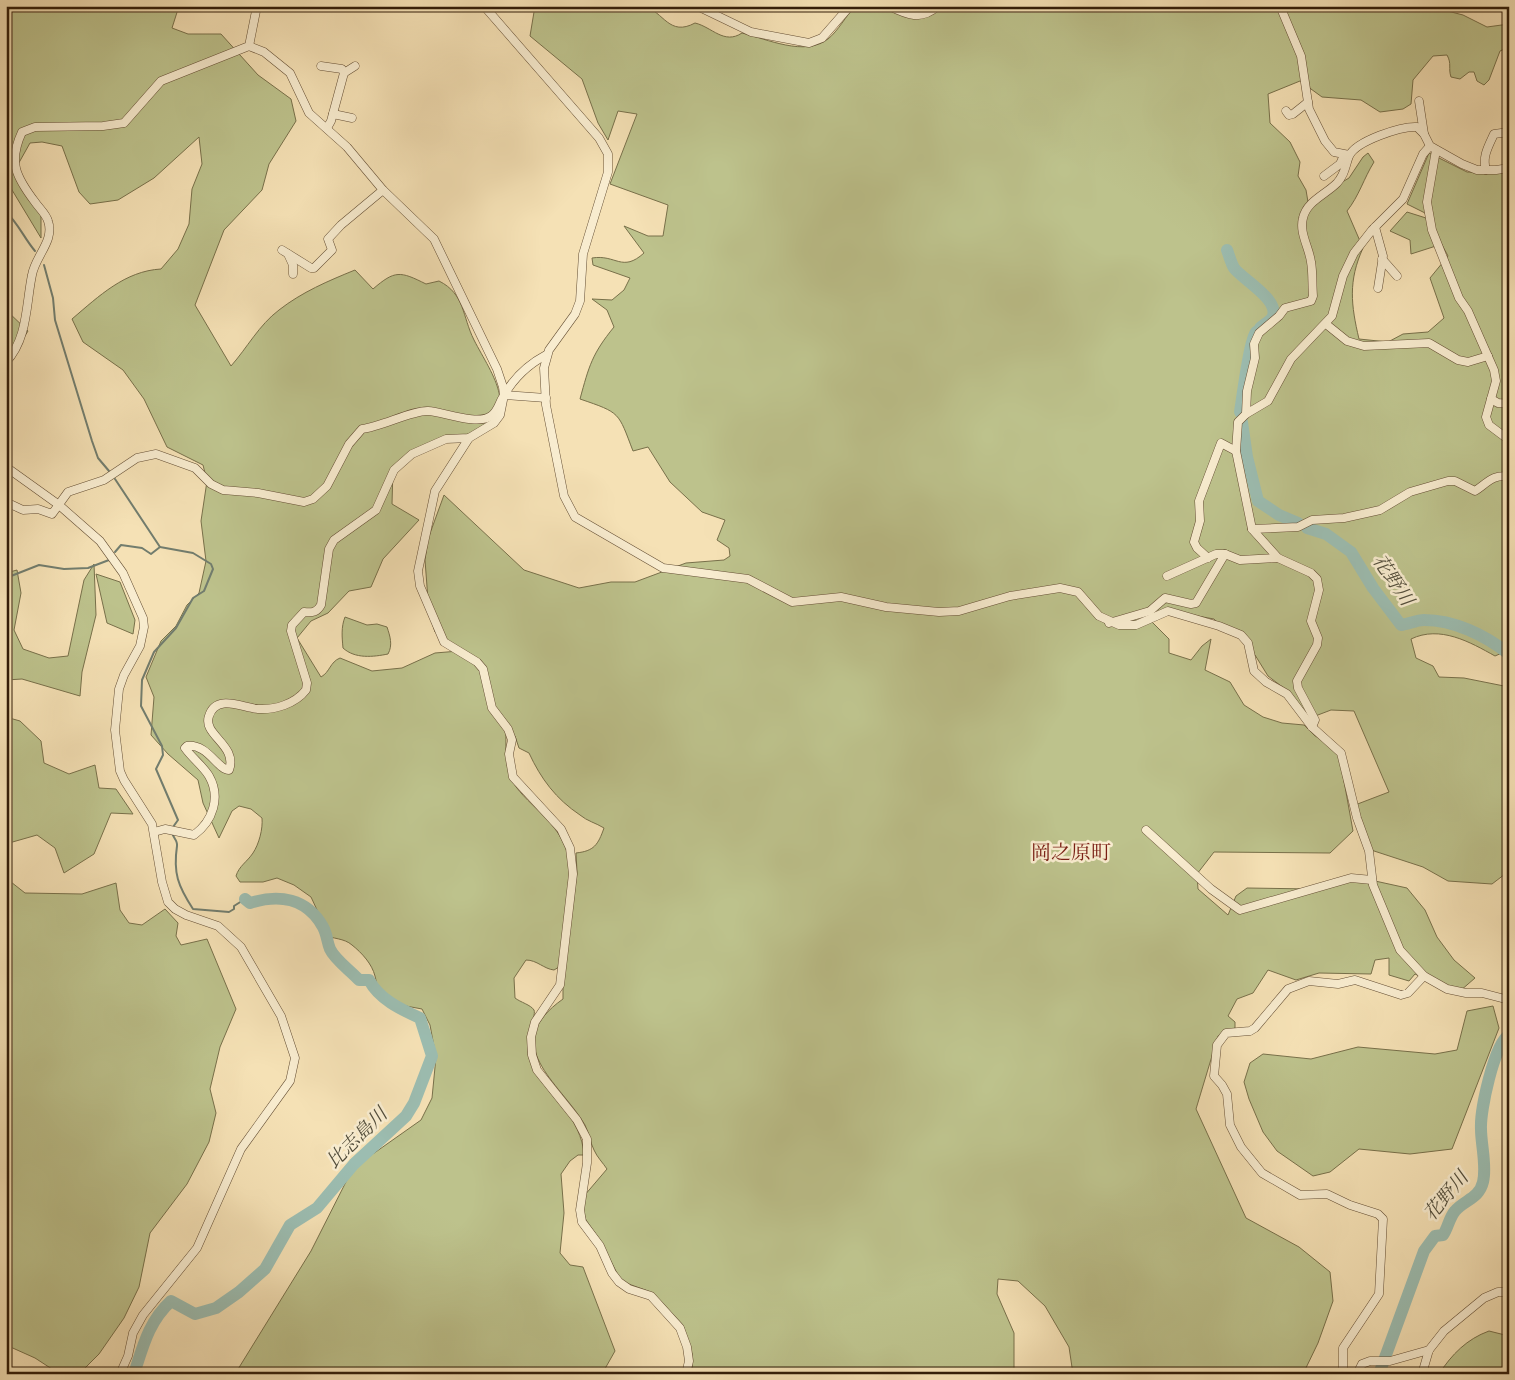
<svg xmlns="http://www.w3.org/2000/svg" width="1515" height="1380" font-family="Cardo,'Noto Serif JP',serif">
<rect width="100%" height="100%" fill="#f5e1b5"/>
<filter id="stains"><feTurbulence type="fractalNoise" baseFrequency=".004" numOctaves="4"/><feColorMatrix values="0 0 0 0 .2 0 0 0 0 .09 0 0 0 0 .02 0 0 0 .5 -.17"/></filter>
<radialGradient id="worn" r=".72"><stop offset=".6" stop-color="#630" stop-opacity="0"/><stop offset="1" stop-color="#630" stop-opacity=".3"/></radialGradient>
<g fill="#bdc28c" stroke="#78704a">
<path d="M6,6H179L172,28L188,34H221L258,75L291,99L296,121L269,164L262,190L224,230L195,305L231,366C247,348 259,325 279,310C302,292 328,281 355,270L373,289C395,270 400,271 426,284L439,281C465,294 462,316 474,340C492,375 525,416 468,435C461,437 453,435 446,437C427,445 410,458 393,467L392,504L419,520L383,559L371,587L349,591L328,613L311,621L297,638L321,677C330,672 330,662 340,658L372,671L402,668L435,653L459,651L435,632L429,613L425,560L428,539L444,495L524,570L579,588L611,582H635L686,563L724,560L730,556L729,548L717,540L725,520L702,512L670,482L648,447L633,451C618,412 621,413 580,399C589,366 592,354 614,327L607,310L592,299L612,300L624,290L630,278L593,265L592,258C616,254 622,273 644,253L624,226L648,236H663L668,205L610,184L637,114L618,111L608,140L598,123L582,79L530,36L535,6C562,6 589,6 617,6C625,6 637,4 644,6C664,12 669,37 695,23C712,27 724,45 742,33C767,39 805,57 828,39C838,31 846,16 855,6H1428L1463,15L1487,27L1509,24V47L1500,51L1489,80L1484,85L1477,81L1474,72H1469L1460,79L1451,77C1448,68 1452,64 1447,55L1433,56L1413,80L1411,104L1403,109L1380,112L1361,100L1322,97L1300,81L1268,94L1270,123L1290,142L1300,162L1298,176L1306,190L1308,202L1349,178L1363,157L1368,153L1374,162C1364,178 1359,196 1347,211L1363,248C1348,281 1351,305 1359,339L1388,342L1403,334L1428,332L1444,318L1430,278L1448,256L1425,213L1407,204L1429,153L1467,172L1509,173V650L1495,656C1470,642 1440,625 1411,639L1416,658L1433,666L1439,677L1464,678L1509,687V871L1492,884L1448,881L1423,867L1368,849L1355,805L1389,792L1354,711L1331,710L1310,718L1289,692L1268,676L1255,655L1239,637L1221,626L1214,619L1181,613L1148,618L1169,639V653L1191,660L1202,646L1211,639L1205,670L1230,682L1244,705L1263,717L1282,723L1304,725L1315,736L1338,748L1353,831L1330,853L1214,852L1197,874L1198,889L1228,915L1236,896L1247,888L1312,889L1366,879L1407,888L1425,910L1437,937L1454,960L1475,978L1460,991L1443,987L1415,974L1409,981L1389,975V958L1375,960L1371,974L1319,973L1296,980L1268,970L1253,993L1237,999L1228,1016L1235,1022V1028L1218,1036L1196,1109L1246,1218L1299,1247L1330,1272L1333,1301L1318,1343L1303,1374H1073L1069,1347L1045,1306L1018,1281L998,1279L997,1294L1014,1333V1374L692,1373V1354L683,1325L658,1298L648,1291L626,1283L619,1277L600,1240L586,1220L583,1211L584,1196L607,1169C603,1163 597,1157 594,1150C590,1142 589,1133 585,1125C559,1081 498,1045 563,999V983L577,872L576,853C594,851 598,845 604,828C596,823 587,821 580,815C556,799 541,779 529,753L519,748L515,736L506,728C506,742 505,760 509,773C516,799 557,817 567,852C575,881 563,936 559,967L554,970C544,969 537,960 526,960L514,978L515,998C520,1002 531,1005 534,1010C537,1017 521,1043 531,1062C548,1093 582,1119 584,1155H578L570,1161L561,1174L564,1213L560,1253L570,1265L583,1267L615,1351L602,1374H235L311,1251L353,1168L421,1120L432,1098L436,1057L430,1025L422,1009L406,1006L395,1010C375,1000 380,995 375,976C372,964 362,953 352,945C344,938 333,939 324,935L317,926L318,912L311,897L294,885L277,878L263,882H240L236,876C239,866 247,862 253,853C259,844 263,829 262,818L251,809L239,806L232,811L219,838L203,803L198,780L168,754L151,735L154,697L146,677L161,641L176,626L187,605L199,593L206,561L201,521L207,481L203,465L167,447L144,399L123,370L83,342L72,319C99,296 125,271 161,269L178,249L189,224L192,189L202,164L199,137L154,178L118,200L90,204L79,192L62,146L42,142L30,143L16,168L41,208V238L6,180Z"/>
<path d="M1407,212L1426,218L1436,246L1411,254L1410,240L1390,231Z"/>
<path d="M6,310L28,331L6,366Z"/>
<path d="M94,564L96,615L82,672L80,696L22,679L6,680V573L17,570L21,593L14,630L23,649L49,658L68,656L84,580Z"/>
<path d="M96,574L120,582L135,620L133,634L107,623Z"/>
<path d="M345,617L367,625L377,624L387,627C390,636 393,645 388,654C373,657 355,659 343,648C342,637 341,627 345,617Z"/>
<path d="M6,717L20,721L41,741L44,763L69,774L95,765L99,788L116,789L133,814L111,813L94,854L64,873L55,848L37,835L9,843L6,852Z"/>
<path d="M6,875L11,882L25,893L82,894L116,883L120,910L129,923L142,925L165,909L178,923L176,936L181,945L207,939L236,1009L220,1047L210,1089L216,1113L209,1142L187,1184L150,1233L139,1287L124,1318L99,1354L79,1374L55,1371L35,1358L6,1345Z"/>
<path d="M1493,1006L1499,1028L1452,1149L1410,1154L1359,1149L1330,1172L1313,1176L1277,1151L1263,1132L1249,1099L1244,1082L1250,1063L1263,1054L1311,1059L1358,1047L1435,1054L1457,1050L1467,1011Z"/>
<path d="M1489,1331L1509,1336V1374H1439C1452,1354 1467,1339 1489,1331Z"/>
</g>
<g fill="none" stroke-linecap="round" stroke-linejoin="round">
<g stroke="#727d6e" stroke-width="2">
<path d="M6,212C18,223 24,238 35,251"/>
<path d="M44,265L53,298L55,320L92,441L98,458L109,471"/>
<path d="M115,479L160,547L193,553L211,564L213,569L204,591L193,598L176,628L154,652L142,680L141,706L162,746L163,755L156,769L178,820L173,827"/>
<path d="M115,552L121,545L142,548L151,554L160,547"/>
<path d="M6,578L39,565L64,569L88,568L109,560"/>
<path d="M172,832C172,837 178,840 177,846C173,873 178,886 193,909L229,912L234,909V906L245,899"/>
</g>
<g stroke="#9cbdb1" stroke-width="12">
<path d="M1227,250C1229,255 1231,263 1234,268C1243,280 1282,301 1272,318C1270,321 1263,325 1260,328"/>
<path d="M1240,412C1242,400 1250,337 1256,332"/>
<path d="M1242,422L1247,457L1258,501L1279,515L1298,523"/>
<path d="M1307,528L1326,534L1351,552L1373,588L1401,625C1408,624 1417,620 1424,620C1454,620 1485,635 1509,654"/>
<path d="M134,1374C143,1346 149,1321 171,1301L195,1314L216,1308L239,1292L265,1269L290,1225L317,1208L354,1164L406,1116L414,1103L432,1056L420,1018C400,1009 379,999 369,980H359C350,970 335,960 330,949C327,942 327,934 323,927C307,898 279,894 250,903L245,899"/>
<path d="M1379,1374L1424,1251L1435,1236L1443,1235C1448,1228 1449,1218 1455,1211C1464,1200 1479,1199 1483,1182C1487,1166 1481,1145 1481,1129C1480,1111 1494,1044 1509,1035"/>
</g>
<defs>
<g id="minor">
<path d="M484,6L599,138L608,154V172L583,254L580,301L575,314L549,350L544,368L546,405L564,496L575,517L663,568L748,579L792,602L841,597L886,607L939,612L959,611L1010,596L1060,588L1078,592L1099,616L1119,625H1136L1168,611L1219,626L1241,635L1248,643L1254,671L1266,682L1287,694L1312,727L1341,753L1357,818L1369,851L1373,885L1400,950L1424,976L1447,989L1466,993H1482L1509,1000"/>
<path d="M697,6L751,32L809,43L822,38L850,6"/>
<path d="M889,6C907,15 921,21 938,6"/>
<path d="M1280,6L1301,56L1309,109L1325,141L1334,152L1349,155"/>
<path d="M321,66L342,69L344,73"/>
<path d="M1419,101L1424,134"/>
<path d="M1286,111L1289,115L1293,114L1308,102"/>
<path d="M333,114L352,118"/>
<path d="M327,128L331,121L344,73L355,66"/>
<path d="M1436,150L1427,202L1432,230L1459,298L1468,311L1494,370L1496,381L1486,417L1489,425L1509,440"/>
<path d="M1486,170C1482,157 1488,147 1494,134L1509,132"/>
<path d="M1324,176L1340,164L1344,155"/>
<path d="M1375,227L1383,256L1378,288"/>
<path d="M282,250L311,268H314L332,250L328,239L341,225L383,190"/>
<path d="M288,254L293,265V274"/>
<path d="M1382,259L1397,276"/>
<path d="M1326,324L1347,341L1364,346L1429,343L1458,360L1468,362L1488,356"/>
<path d="M6,362C28,339 26,303 32,275C35,256 55,241 48,221C46,214 39,208 35,202C16,177 8,162 22,132L35,127L103,126L124,123L161,81L249,46L257,6"/>
<path d="M504,395L546,398"/>
<path d="M1491,399L1498,403L1509,404"/>
<path d="M1246,414L1268,401L1291,359L1332,316L1343,276L1354,253L1372,230L1403,199L1423,154L1430,146"/>
<path d="M469,438L435,491L418,571L420,586L444,642L477,662L483,669L492,708L508,729L512,740L509,754L513,777L561,829L570,848L573,874L560,985L535,1022L531,1037L532,1055L537,1070L577,1120L587,1139V1163L580,1210L582,1222L600,1246L612,1273L619,1282L629,1289L651,1296L680,1328L687,1347L689,1361L686,1374"/>
<path d="M6,467L59,505L100,541L123,573L143,618L144,627L140,646L124,675L119,689L115,730L120,771L124,780L152,824L162,882L168,902L175,909L186,915L218,926L241,947L281,1016L295,1058L290,1081L241,1149L197,1248L143,1315L133,1333L128,1356L120,1374"/>
<path d="M6,502L23,510L38,509L52,514L68,492L104,480L137,458L156,454L195,468L211,484L223,490L258,493L304,502L313,499L327,486L349,444L362,429C381,427 413,410 428,411C444,412 477,426 491,416C498,411 499,403 503,397C513,379 529,364 546,355"/>
<path d="M1252,529L1298,527L1312,520L1344,518L1380,510L1410,492L1448,481H1455L1475,491C1486,484 1494,473 1509,477"/>
<path d="M1208,558L1197,548L1194,542L1200,521L1199,501L1221,443L1236,451"/>
<path d="M1167,576L1216,554H1225"/>
<path d="M1109,623L1150,611L1165,598L1191,604L1196,603L1225,554L1240,560L1278,558"/>
<path d="M1312,727L1315,720L1298,688L1297,681L1317,645L1318,638L1311,621L1319,590L1317,579L1311,573L1278,558L1252,529L1236,451L1238,422L1246,414L1247,391L1255,358L1254,344L1259,333L1279,316L1285,308L1311,301L1313,296C1312,285 1313,273 1311,262C1309,247 1299,233 1303,218C1307,201 1325,195 1337,183C1345,174 1345,167 1349,156C1356,141 1401,126 1417,127L1424,134L1430,146L1462,164L1477,170H1496L1509,168"/>
<path d="M1146,830L1211,889L1240,910L1351,878L1372,880"/>
<path d="M154,832L165,829L194,835C213,821 221,797 209,776C203,766 192,758 185,748L187,746C207,743 218,770 229,770C238,745 202,735 209,716C216,693 243,708 258,709C275,710 295,704 306,690L307,683L291,631L292,625L304,612C313,613 317,612 321,605L329,549L334,540L376,510L394,470L412,454L446,439L469,438L494,423L500,415L504,395L503,387L497,369L434,239L383,190L347,147L309,113L290,73L264,52L249,46"/>
<path d="M1343,1374V1348L1379,1294L1383,1219L1378,1214L1350,1205L1327,1194L1300,1195L1262,1173L1241,1147L1230,1125L1227,1094L1222,1085L1214,1076L1217,1045L1226,1033L1250,1031L1255,1028L1288,989L1309,981L1338,984L1355,980L1401,995L1408,993L1424,976"/>
<path d="M1357,1374L1362,1364L1370,1361H1390L1429,1350"/>
<path d="M1422,1374L1429,1350L1444,1331L1484,1298L1498,1292H1509"/>
</g>
</defs>
<use href="#minor" stroke="#644e34" stroke-width="9"/>
<use href="#minor" stroke="#f8eccf" stroke-width="8"/>
</g>
<g text-anchor="middle" dominant-baseline="central" stroke-width="5" stroke-linejoin="round" paint-order="stroke">
<g font-size="19" font-style="italic" fill="#524d3b" stroke="#f8eccf">
<text transform="translate(1393 580) rotate(56)">花野川</text>
<text transform="translate(357 1138) rotate(-45)">比志島川</text>
<text transform="translate(1446 1196) rotate(-50)">花野川</text>
</g>
<g font-size="20" fill="#7a1f14" stroke="#f8eccf">
<text x="1071" y="852">岡之原町</text>
</g>
</g>
<rect width="1515" height="1380" fill="none" stroke="#f5e1b5" stroke-width="25"/>
<rect x="8" y="8" width="1500" height="1365" fill="none" stroke="#331d09" stroke-width="2.5"/>
<rect x="12" y="12" width="1490" height="1355" fill="none" stroke="#331d09"/>
<rect width="100%" height="100%" filter="url(#stains)"/>
<rect width="100%" height="100%" fill="url(#worn)"/>
</svg>
